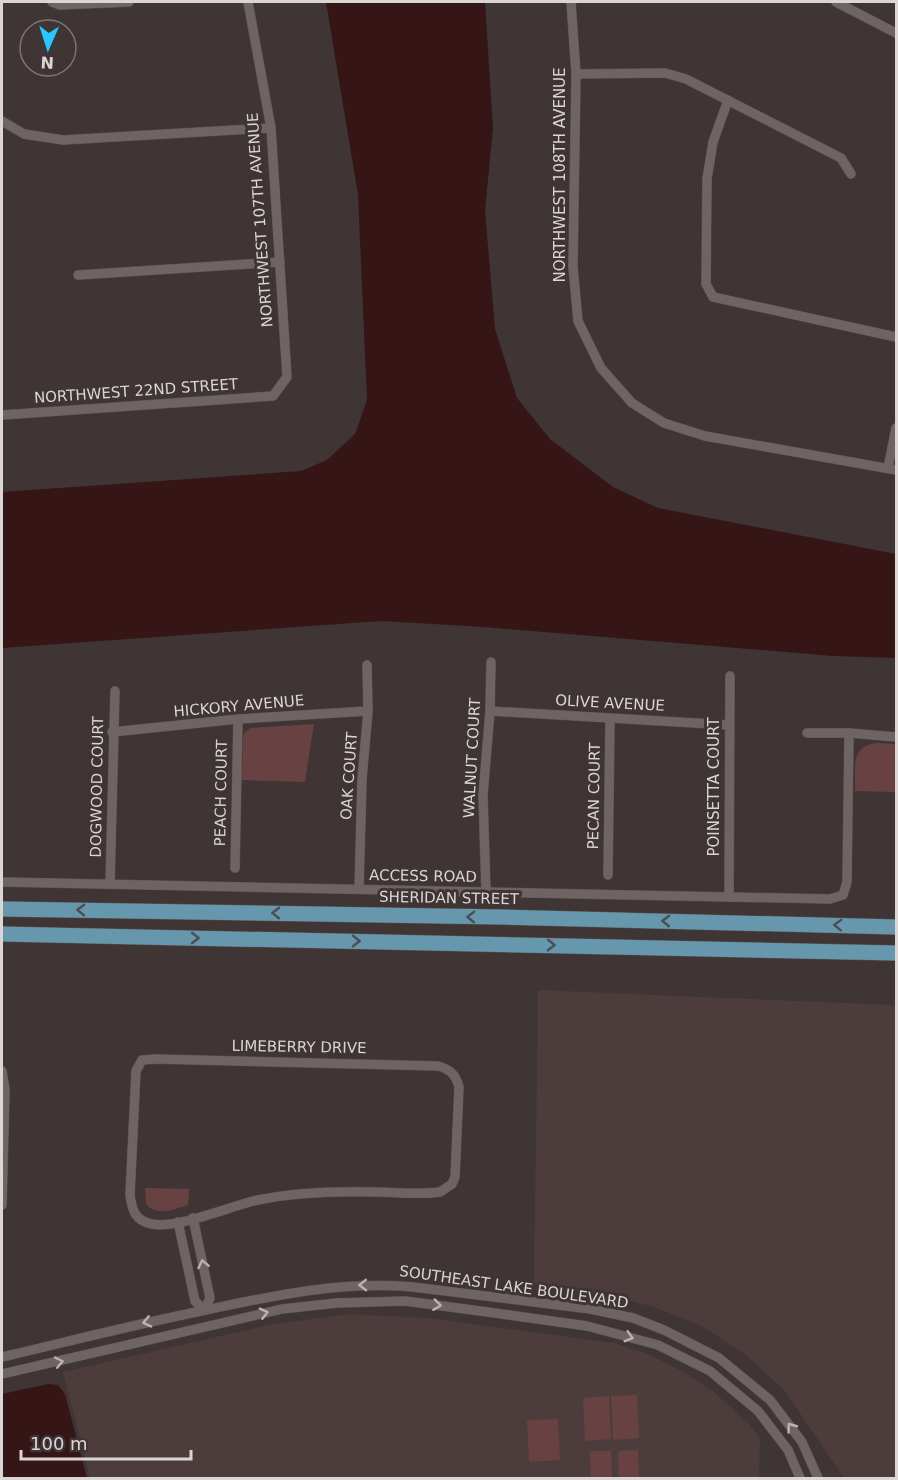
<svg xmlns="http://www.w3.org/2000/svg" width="898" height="1480" font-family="'DejaVu Sans',sans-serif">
<rect width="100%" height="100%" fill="#3f3535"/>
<g fill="#4d3c3c">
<path d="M538,990L896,1005V1478H844L785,1391L745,1354L700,1325L654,1307L619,1298L534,1284Z"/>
<path d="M350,1314L428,1318L614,1343L646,1353L682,1371L713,1391L748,1423L760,1438L759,1478H90L63,1372L273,1324Z"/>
</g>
<g fill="#684242">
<path d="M314,724L305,782L242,780L243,735L250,728Z"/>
<path d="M877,743L896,744V792L855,791C856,769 849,746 877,743Z"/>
<path d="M145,1188L189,1189L188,1205C175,1209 155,1218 146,1203Z"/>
<path d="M637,1395L639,1438L613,1440L611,1396Z"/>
<path d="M609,1396L611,1439L585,1441L583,1398Z"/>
<path d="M558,1419L560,1460L529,1462L527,1420Z"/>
<path d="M638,1450L639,1478H619L618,1451Z"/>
<path d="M590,1451H611L612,1478H591Z"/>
</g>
<g fill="#361516">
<path d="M326,2H485L493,128L485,211L495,329L517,398L550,439L613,487L658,508L896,554V658L833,656L484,627L382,621L2,648V492L301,471L327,460L355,434L367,400L358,195Z"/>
<path d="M48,1384L58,1385L65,1394L87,1478H2V1394Z"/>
</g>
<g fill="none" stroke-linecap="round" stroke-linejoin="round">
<defs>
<g id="street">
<path d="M52,2L60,5L129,2"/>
<path d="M571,2L576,74L573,267L578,321L601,368L632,403L664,423L705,436L896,470"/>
<path d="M836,2L896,33"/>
<path d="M576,74L665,73L686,79L841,158L851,174"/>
<path d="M728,100L713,142L707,179L706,284L713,297L896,337"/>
<path d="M2,121L24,134L63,140L271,128"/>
<path d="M78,275L280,262"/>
<path d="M2,415L273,396L287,377L271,128L248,2"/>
<path d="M888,468L896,428"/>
<path d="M490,711L729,725"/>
<path d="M112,732L238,719L368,711"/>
<path d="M807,733H849L896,737"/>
<path d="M235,868L238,719"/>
<path d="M608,875L610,719"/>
<path d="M2,882L830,899L843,895L847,882L849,733"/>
<path d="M110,884L115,691"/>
<path d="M359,889L362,779L368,711L367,665"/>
<path d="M486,892L483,795L490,711L491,662"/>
<path d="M729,897L730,676"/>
<path d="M156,1059L438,1066C450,1069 456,1075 459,1087L455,1177L452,1184L440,1192C419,1195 397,1192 376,1192C337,1191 296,1192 258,1200C231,1206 177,1229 152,1224C135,1221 132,1210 130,1195L136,1071L142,1060Z"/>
<path d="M2,1071L5,1090L2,1205"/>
<path d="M193,1218L210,1298L204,1310"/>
<path d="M178,1222L195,1301L204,1310"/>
<path d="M2,1357C70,1341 137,1324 206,1310C276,1295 340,1281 413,1287L590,1309L633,1318L664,1330L719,1358L770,1400L802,1442L818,1478"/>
<path d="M2,1374L282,1309L337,1303L405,1301L495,1313L587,1326L658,1345L710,1371L758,1411L788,1450L800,1478"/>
</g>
<g id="primary">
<path d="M2,909L501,917L896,927"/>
<path d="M2,934L896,953"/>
</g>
</defs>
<use href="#street" stroke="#595150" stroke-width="10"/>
<use href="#primary" stroke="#595150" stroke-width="16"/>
<use href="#street" stroke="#6f6464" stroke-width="9"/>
<use href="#primary" stroke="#6697ad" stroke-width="15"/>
</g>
<defs><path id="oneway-chevron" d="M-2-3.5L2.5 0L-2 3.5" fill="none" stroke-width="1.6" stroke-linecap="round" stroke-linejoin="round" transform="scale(1.5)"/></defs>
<g stroke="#494e53">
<use href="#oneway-chevron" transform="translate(81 910) rotate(-179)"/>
<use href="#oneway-chevron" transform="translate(276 913) rotate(-179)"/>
<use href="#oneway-chevron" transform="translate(471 917) rotate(-179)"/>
<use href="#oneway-chevron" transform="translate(666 921) rotate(-179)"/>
<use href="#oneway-chevron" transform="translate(838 925) rotate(-178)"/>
<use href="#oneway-chevron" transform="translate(195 938) rotate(1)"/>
<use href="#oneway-chevron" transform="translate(356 941) rotate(1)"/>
<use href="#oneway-chevron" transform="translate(551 945) rotate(1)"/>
</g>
<g stroke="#bbb3b3">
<use href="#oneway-chevron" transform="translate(203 1264) rotate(-102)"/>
<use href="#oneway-chevron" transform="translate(363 1285) rotate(179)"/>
<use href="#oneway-chevron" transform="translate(437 1305) rotate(7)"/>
<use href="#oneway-chevron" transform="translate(264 1313) rotate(-14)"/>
<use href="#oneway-chevron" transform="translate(147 1322) rotate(167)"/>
<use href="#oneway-chevron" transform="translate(629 1337) rotate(16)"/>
<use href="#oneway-chevron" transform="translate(59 1362) rotate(-12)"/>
<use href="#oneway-chevron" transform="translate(791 1427) rotate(-127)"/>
</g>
<g text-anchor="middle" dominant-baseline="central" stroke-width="6" stroke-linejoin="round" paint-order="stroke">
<g font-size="15" fill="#dbd5d5" stroke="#3f3535">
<text transform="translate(560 175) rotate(-90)">NORTHWEST 108TH AVENUE</text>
<text transform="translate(260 220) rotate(-94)">NORTHWEST 107TH AVENUE</text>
<text transform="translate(136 391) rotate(-4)">NORTHWEST 22ND STREET</text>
<text transform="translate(610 703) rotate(3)">OLIVE AVENUE</text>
<text transform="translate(239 706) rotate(-5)">HICKORY AVENUE</text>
<text transform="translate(472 758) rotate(-87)">WALNUT COURT</text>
<text transform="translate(349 776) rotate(-86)">OAK COURT</text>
<text transform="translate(97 787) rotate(-89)">DOGWOOD COURT</text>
<text transform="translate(714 787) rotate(-90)">POINSETTA COURT</text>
<text transform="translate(221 793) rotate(-89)">PEACH COURT</text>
<text transform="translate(594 796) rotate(-89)">PECAN COURT</text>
<text transform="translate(423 876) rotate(1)">ACCESS ROAD</text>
<text transform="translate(449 898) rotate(1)">SHERIDAN STREET</text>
<text transform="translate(299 1047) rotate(1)">LIMEBERRY DRIVE</text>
<text transform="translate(514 1287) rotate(8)">SOUTHEAST LAKE BOULEVARD</text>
</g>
</g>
<rect width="898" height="1480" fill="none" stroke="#dbd5d5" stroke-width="6"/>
<g transform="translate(48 48) rotate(183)"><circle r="28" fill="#3f3535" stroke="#7d7575" stroke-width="1.5"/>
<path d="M0-4.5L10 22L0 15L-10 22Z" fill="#28c8ff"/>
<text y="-9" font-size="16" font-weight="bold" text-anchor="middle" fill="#dbd5d5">N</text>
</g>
<path d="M21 1450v9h170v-9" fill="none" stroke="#dbd5d5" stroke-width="3"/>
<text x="30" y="1450" font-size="18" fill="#dbd5d5" stroke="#3f3535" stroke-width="4.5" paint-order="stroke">100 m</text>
</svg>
